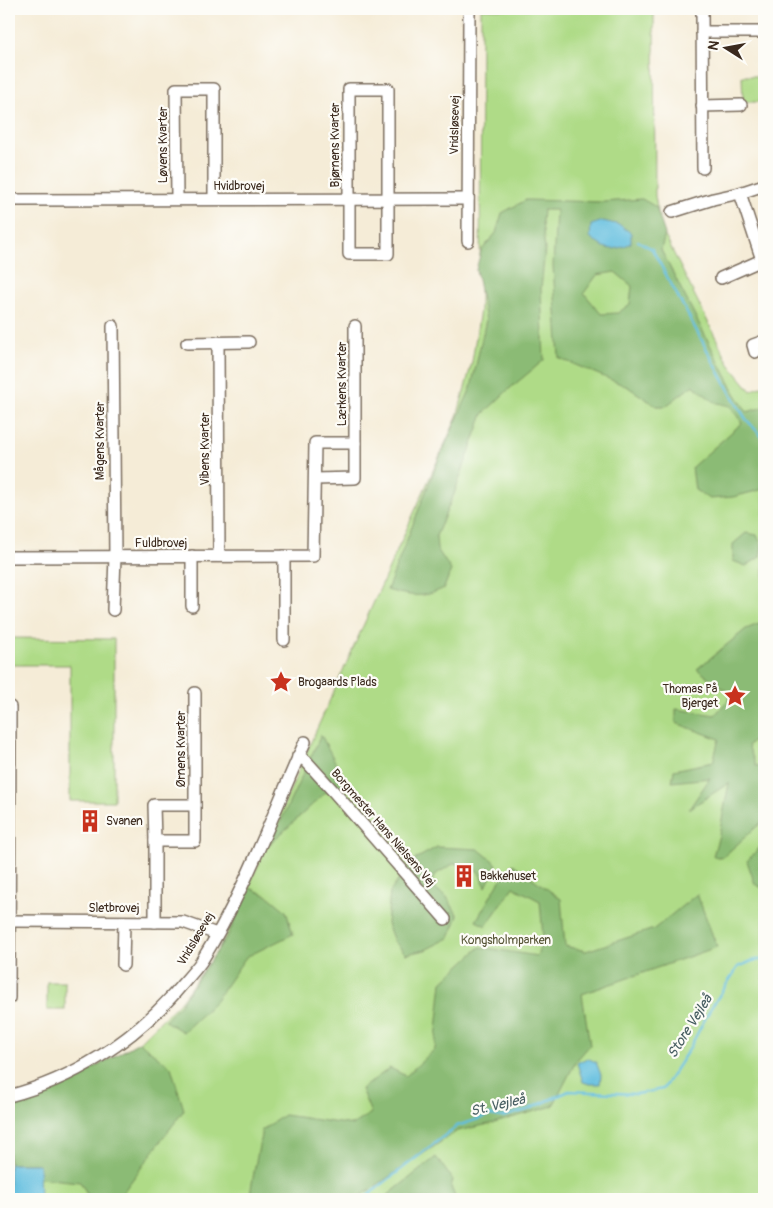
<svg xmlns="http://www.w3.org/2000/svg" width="773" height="1208" font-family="Pangolin,sans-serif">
<rect width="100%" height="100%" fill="#fdfcf7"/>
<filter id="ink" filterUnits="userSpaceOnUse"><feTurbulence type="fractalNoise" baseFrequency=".02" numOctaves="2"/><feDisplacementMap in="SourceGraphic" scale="10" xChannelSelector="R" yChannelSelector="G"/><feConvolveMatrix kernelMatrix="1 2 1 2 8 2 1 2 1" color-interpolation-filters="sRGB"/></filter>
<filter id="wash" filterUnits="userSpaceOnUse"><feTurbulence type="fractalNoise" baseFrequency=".0096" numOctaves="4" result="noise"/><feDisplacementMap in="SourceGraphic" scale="20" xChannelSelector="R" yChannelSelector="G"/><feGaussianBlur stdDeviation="1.12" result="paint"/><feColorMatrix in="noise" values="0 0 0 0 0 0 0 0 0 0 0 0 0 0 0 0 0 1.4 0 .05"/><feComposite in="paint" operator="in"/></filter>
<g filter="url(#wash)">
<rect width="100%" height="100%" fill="#f5ecd7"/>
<g fill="#afdb87" stroke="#758252">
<path d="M481,9H654L655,196L661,228L729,364L751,391L764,385V1199H9V1102L47,1091L99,1065L139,1042L179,1003L215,955L239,909L311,742L457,417L472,362L480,310Z"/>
<path d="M742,76H764V102H743Z"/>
<path d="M9,638L114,639V801H70V665H9Z"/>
<rect x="47" y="982" width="18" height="28"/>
</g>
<g fill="#8bbb74" stroke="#637249" fill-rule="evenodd">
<path d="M642,199L656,207L665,234L661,250L735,393L747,412L764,407V489L733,497L710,499L695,490L692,467L742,423L730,406L714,402L693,385L666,406H656L628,387L559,358L553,266L556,210H543L542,222L545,249L541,289L544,360L508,390L483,414L454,494L436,536L437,549L451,570L444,588C423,599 409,596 387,590L438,461L471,388L486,320L476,270L481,251L496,233L502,213L526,200L604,202ZM615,272L632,286L630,304L618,313L601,314L584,293L597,275Z"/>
<path d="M746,533L757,535L762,546L760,557L746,566L733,561V544Z"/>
<path d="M764,622V735L748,745L756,766L764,764V820L722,858L713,856L719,835L729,783L689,809L710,778L672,782L674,770L713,762L719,739L676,723V709L715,715L732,695L697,669L746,629Z"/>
<path d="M321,735L349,788L326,792L270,844Z"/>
<path d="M764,843V889L755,884L747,861Z"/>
<path d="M437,847L478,849L497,864L486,887L478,871L455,863L436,874L430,885L447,897L458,916L449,938L425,950L406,954L394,941L387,924L390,892L412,861Z"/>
<path d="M513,864L561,899L565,946L586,951L654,929L697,894L717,947L582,994L590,1045L576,1061L553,1106L494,1123L457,1131L356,1199H249L262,1130L284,1115L353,1125L371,1113L361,1089L390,1068L406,1076L435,1049L442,982L480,947L537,956L543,937L540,901L513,887L486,926L476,921L499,882Z"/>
<path d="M250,888L268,896L286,911L293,934L246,957L213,1004L183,1032L165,1021L181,1003L228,935Z"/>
<path d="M139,1042L171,1067L184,1110L118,1199H104L88,1195L80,1182L39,1178L38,1164H9V1102L47,1091L99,1065Z"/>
<path d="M436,1157L453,1180L451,1187L456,1199H383Z"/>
</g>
<g fill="#61bedf" stroke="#4e747e">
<path d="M603,221L620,225L631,233V243C613,252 605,251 590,237L591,225Z"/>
<path d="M587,1058L596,1062L601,1075L600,1084H590L583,1082L577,1063Z"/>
<path d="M9,1164H39L40,1199H9Z"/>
</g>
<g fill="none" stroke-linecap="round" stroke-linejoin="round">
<g stroke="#61bedf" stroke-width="2.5">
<path d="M638,241L652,249L736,403L746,419L764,439"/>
<path d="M363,1199L457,1126L490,1115L502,1117L527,1110L569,1091L636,1094L663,1089L689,1049L711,1008L738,967L752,961L764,958"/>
</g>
</g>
</g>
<g filter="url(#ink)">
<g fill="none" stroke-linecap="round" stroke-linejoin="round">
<defs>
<g id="minor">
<path d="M702,9L703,168"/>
<path d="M702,32H764"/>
<rect x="349" y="89" width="39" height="165"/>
<path d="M702,106L741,105"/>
<path d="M740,193L764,185"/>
<path d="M177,199L176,89H214V199"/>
<path d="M9,200L468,199"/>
<path d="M672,212L713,199L740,193L764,266"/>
<path d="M468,241L469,9"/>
<path d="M721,278L762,260"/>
<path d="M218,342L219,556"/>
<path d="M187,343L249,342"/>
<path d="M755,352L753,345L764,341"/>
<path d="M315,479L355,478V443"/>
<path d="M192,556V606"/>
<path d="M9,557L313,556L315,443H355V326"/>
<path d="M113,610L115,557L113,326"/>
<path d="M284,640V556"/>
<path d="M298,756L306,761L334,792L445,919"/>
<path d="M155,841L154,805H195"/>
<path d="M9,921L183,922L217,934"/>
<path d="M155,922V841H195V693"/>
<path d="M123,965L124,922"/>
<path d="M9,998L10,707"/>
<path d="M9,1096C73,1079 130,1043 174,994C183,983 193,973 201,962C244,894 272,815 305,742"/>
</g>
</defs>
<use href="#minor" stroke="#7c6e5f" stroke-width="14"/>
<use href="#minor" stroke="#fff" stroke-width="11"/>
</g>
</g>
<defs>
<symbol id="sight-bare" viewBox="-9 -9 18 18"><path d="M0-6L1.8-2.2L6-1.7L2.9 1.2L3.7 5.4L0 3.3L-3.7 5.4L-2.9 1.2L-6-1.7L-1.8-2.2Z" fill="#c8321e" stroke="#fdfcf7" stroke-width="2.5" paint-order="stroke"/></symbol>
<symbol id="building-bare" viewBox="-9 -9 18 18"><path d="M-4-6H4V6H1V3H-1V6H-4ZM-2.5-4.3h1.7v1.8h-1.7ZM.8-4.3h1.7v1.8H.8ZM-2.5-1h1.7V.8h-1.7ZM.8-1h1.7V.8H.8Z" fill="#c8321e" stroke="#fdfcf7" stroke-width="2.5" paint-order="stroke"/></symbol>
</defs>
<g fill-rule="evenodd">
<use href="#sight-bare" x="265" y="666" width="32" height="32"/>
<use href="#sight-bare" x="719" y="680" width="32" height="32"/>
<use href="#building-bare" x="74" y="805" width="32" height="32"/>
<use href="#building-bare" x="448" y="860" width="32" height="32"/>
</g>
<g text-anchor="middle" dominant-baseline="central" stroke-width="4.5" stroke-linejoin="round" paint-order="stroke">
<g font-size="12" fill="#3b2a1e" stroke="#fdfcf7">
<text transform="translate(455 125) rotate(-89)">Vridsløsevej</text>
<text transform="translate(163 145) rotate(-90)">Løvens Kvarter</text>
<text transform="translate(335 145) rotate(-90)">Bjørnens Kvarter</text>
<text x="239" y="186">Hvidbrovej</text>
<text transform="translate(342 384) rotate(-90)">Lærkens Kvarter</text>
<text transform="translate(100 441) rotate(-90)">Mågens Kvarter</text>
<text transform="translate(205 449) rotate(-90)">Vibens Kvarter</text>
<text x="161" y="543">Fuldbrovej</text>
<text transform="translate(181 749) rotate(-90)">Ørnens Kvarter</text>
<text transform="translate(383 828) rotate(49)">Borgmester Hans Nielsens Vej</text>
<text x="114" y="908">Sletbrovej</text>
<text transform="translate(196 939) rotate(-59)">Vridsløsevej</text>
</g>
<g font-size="12" fill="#3b2a1e" stroke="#fdfcf7" text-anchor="start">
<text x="298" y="682">Brogaards Plads</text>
<text x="718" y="689" text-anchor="end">Thomas På<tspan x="718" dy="14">Bjerget</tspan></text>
<text x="106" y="821">Svanen</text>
<text x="480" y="876">Bakkehuset</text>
</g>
<g font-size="12" fill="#585638" stroke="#fdfcf7">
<text x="506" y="940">Kongsholmparken</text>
</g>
<g font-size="14" font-style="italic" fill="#485e62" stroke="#fdfcf7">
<text transform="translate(690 1026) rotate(-58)">Store Vejleå</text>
<text transform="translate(498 1105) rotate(-13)">St. Vejleå</text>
</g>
</g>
<rect width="773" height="1208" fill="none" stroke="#fdfcf7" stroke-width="30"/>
<g transform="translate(726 48) rotate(281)" stroke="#fdfcf7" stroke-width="4" paint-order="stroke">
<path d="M0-4L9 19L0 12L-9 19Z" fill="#3b2a1e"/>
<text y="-8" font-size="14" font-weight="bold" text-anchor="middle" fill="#3b2a1e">N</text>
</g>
</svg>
